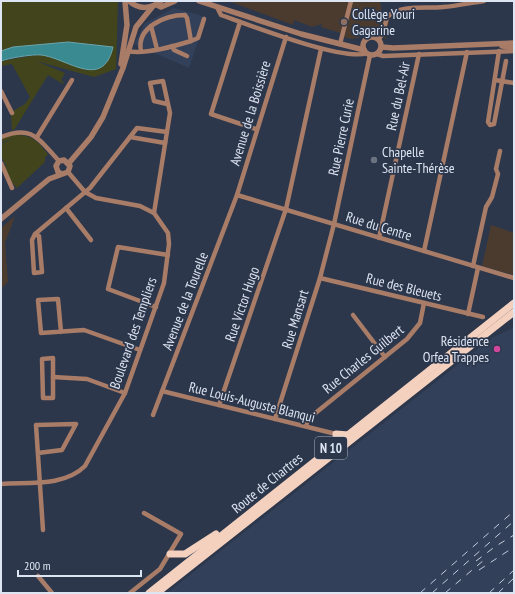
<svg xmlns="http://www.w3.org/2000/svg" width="515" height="594" font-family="'PT Sans Narrow',sans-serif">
<rect width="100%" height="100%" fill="#2c374c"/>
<g fill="#33405a">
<path d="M174,8L206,17L189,68L134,44L145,23Z"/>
<path d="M514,328V593H167L493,337Z"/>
</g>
<g fill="#4b3b2f">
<path d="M228,1H380L382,12L390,15L386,40L380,33L370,30L358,38L352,39L344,37V34L321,27L322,24L312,27L294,20L293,25Z"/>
<path d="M15,216L5,243L8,282L1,289V228Z"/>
<path d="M491,225L514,233V275L482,266Z"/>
</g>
<g fill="#42451c">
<path d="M1,1H118L116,69L94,77L36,61L65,73L61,80L64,83L63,84L48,75L14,130H12L11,115L13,111L25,104L30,97L12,64L1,66V61L41,54L87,70L102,68L13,47L1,51Z"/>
<path d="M11,135C31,134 36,139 48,154L45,158V162L17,188L12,183L4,167L6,166L1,156V144L17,137L1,143V139Z"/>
</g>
<path fill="#398a91" stroke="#6aa5ae" d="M68,42L113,47C103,91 67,58 41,55C33,54 9,58 1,61V51L13,47Z"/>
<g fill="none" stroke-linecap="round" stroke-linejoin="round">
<g stroke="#a87c67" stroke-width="4.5">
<path d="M217,7L221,15C249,25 344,62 367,53"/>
<path d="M240,22L211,114L256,129"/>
<path d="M151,26L157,49"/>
<path d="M379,39L383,33L387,17C401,4 426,9 443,7C456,6 470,3 484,1"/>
<path d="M191,41L198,38L204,19"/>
<path d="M340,44L351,1"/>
<path d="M172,46L174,50L187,56"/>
<path d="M128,51C145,55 175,46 191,41L187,18L185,15C166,15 136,27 141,51"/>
<path d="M499,51L488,122L490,125L494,124L506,61"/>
<path d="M377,54L383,56L514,51"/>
<path d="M495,80L514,83"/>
<path d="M1,91L12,113"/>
<path d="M1,137C33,124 39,140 59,161"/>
<path d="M37,137L72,80"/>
<path d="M165,143L130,137L137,128L167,132"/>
<path d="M1,163L12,188"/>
<path d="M237,195L514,278"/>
<path d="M66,208L91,240"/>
<path d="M154,213L170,113L163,81L150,83L154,101L167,104"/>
<path d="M35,234L39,236L42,272L34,273L32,240L35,234L90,188L130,137"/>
<path d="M379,238L419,54"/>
<path d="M424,251L467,52"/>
<path d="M473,266L486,207L492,197L498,174L496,169L500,151"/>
<path d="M320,278L483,317"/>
<path d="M156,307L108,289L118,247L168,255"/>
<path d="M468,314L478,268"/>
<path d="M353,315L385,357"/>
<path d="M61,332L58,299L38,300L41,333L84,330L140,350"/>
<path d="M53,358V398H43L42,359Z"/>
<path d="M53,377L87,379L125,393"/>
<path d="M162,391L336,434"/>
<path d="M219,405L286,209L321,49"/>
<path d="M153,415L237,195L286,37"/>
<path d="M275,419L320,278L334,224L370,55"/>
<path d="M306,426L308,420L313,415L407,339L420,323L424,303"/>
<path d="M38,453L62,450L76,424L36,425L43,530"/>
<path d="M1,484C28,482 64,487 85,466L125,393L164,283L169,244L168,233L154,213L140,206L96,198L85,192L68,172"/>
<path d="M38,576L52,593"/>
<path d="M130,593L160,569L181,534L144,513"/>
</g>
<g stroke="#a87c67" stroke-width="5.5">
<path d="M129,1C139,10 151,9 161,1"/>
<path d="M199,1L301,34L364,50"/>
<path d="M157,5L161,7L175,1"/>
<circle cx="372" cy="46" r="9"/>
<path d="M502,46L514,47"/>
<path d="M382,47L393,48L514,43"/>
<path d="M121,64L127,25L125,1"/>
<path d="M69,163L91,137L103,117L123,68L136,27L153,6"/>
<path d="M1,219L49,179L68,172L70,166L64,160L59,161L56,166L58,172L62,174"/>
</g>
<g stroke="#f4d0be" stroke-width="7">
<path d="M337,443L336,434L348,435"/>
<path d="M170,554H185L216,534"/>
<path d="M149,593L514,303"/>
<path d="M157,593L514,312"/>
</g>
<g stroke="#c6cddc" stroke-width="1" stroke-dasharray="7 7" stroke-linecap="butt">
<path d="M476,561L496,546L514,535"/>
<path d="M479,570L514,547"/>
<path d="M420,593L514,511"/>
<path d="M432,593L514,521"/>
<path d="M445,593L484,560"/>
<path d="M489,593L514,570"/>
<path d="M498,593L514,578"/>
</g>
</g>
<circle fill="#8d6e63" stroke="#2c374c" stroke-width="1.5" cx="344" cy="22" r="4"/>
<circle fill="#6b7280" stroke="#2c374c" stroke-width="1.5" cx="374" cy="160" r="4"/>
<circle fill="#d1479c" stroke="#2c374c" stroke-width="1.5" cx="497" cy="349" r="4"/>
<g text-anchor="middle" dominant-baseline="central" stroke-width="3.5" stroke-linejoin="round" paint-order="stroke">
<rect fill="#2c374c" stroke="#a8b0c0" stroke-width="1" x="315" y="437" width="32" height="22" rx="3"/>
<g font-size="13" font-weight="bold" fill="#dde4f2">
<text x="331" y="448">N 10</text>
</g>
<g font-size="14" fill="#dde4f2" stroke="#2c374c" text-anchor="start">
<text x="352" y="14">Collège Youri<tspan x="352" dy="16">Gagarine</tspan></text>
<text x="382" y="152">Chapelle<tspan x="382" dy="16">Sainte-Thérèse</tspan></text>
<text x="489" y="341" text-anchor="end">Résidence<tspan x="489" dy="16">Orfea Trappes</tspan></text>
</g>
<g font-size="14" fill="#dde4f2" stroke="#2c374c">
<text transform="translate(398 96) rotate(-78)">Rue du Bel-Air</text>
<text transform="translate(250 113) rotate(-73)">Avenue de la Boissière</text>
<text transform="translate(341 137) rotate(-78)">Rue Pierre Curie</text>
<text transform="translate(379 226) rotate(17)">Rue du Centre</text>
<text transform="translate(404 287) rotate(14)">Rue des Bleuets</text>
<text transform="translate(185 301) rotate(-69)">Avenue de la Tourelle</text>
<text transform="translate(242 304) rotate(-71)">Rue Victor Hugo</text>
<text transform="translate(295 319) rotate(-73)">Rue Mansart</text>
<text transform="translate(133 333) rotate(-71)">Boulevard des Templiers</text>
<text transform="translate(363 359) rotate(-39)">Rue Charles Guilbert</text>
<text transform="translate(252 402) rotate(14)">Rue Louis-Auguste Blanqui</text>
<text transform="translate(267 483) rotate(-39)">Route de Chartres</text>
</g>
</g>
<rect width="515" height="594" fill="none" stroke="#dde4f2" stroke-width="4"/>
<path d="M18 570v6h123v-6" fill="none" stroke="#dde4f2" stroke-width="2"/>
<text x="24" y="570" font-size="12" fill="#dde4f2" stroke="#2c374c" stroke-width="3" paint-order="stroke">200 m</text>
</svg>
